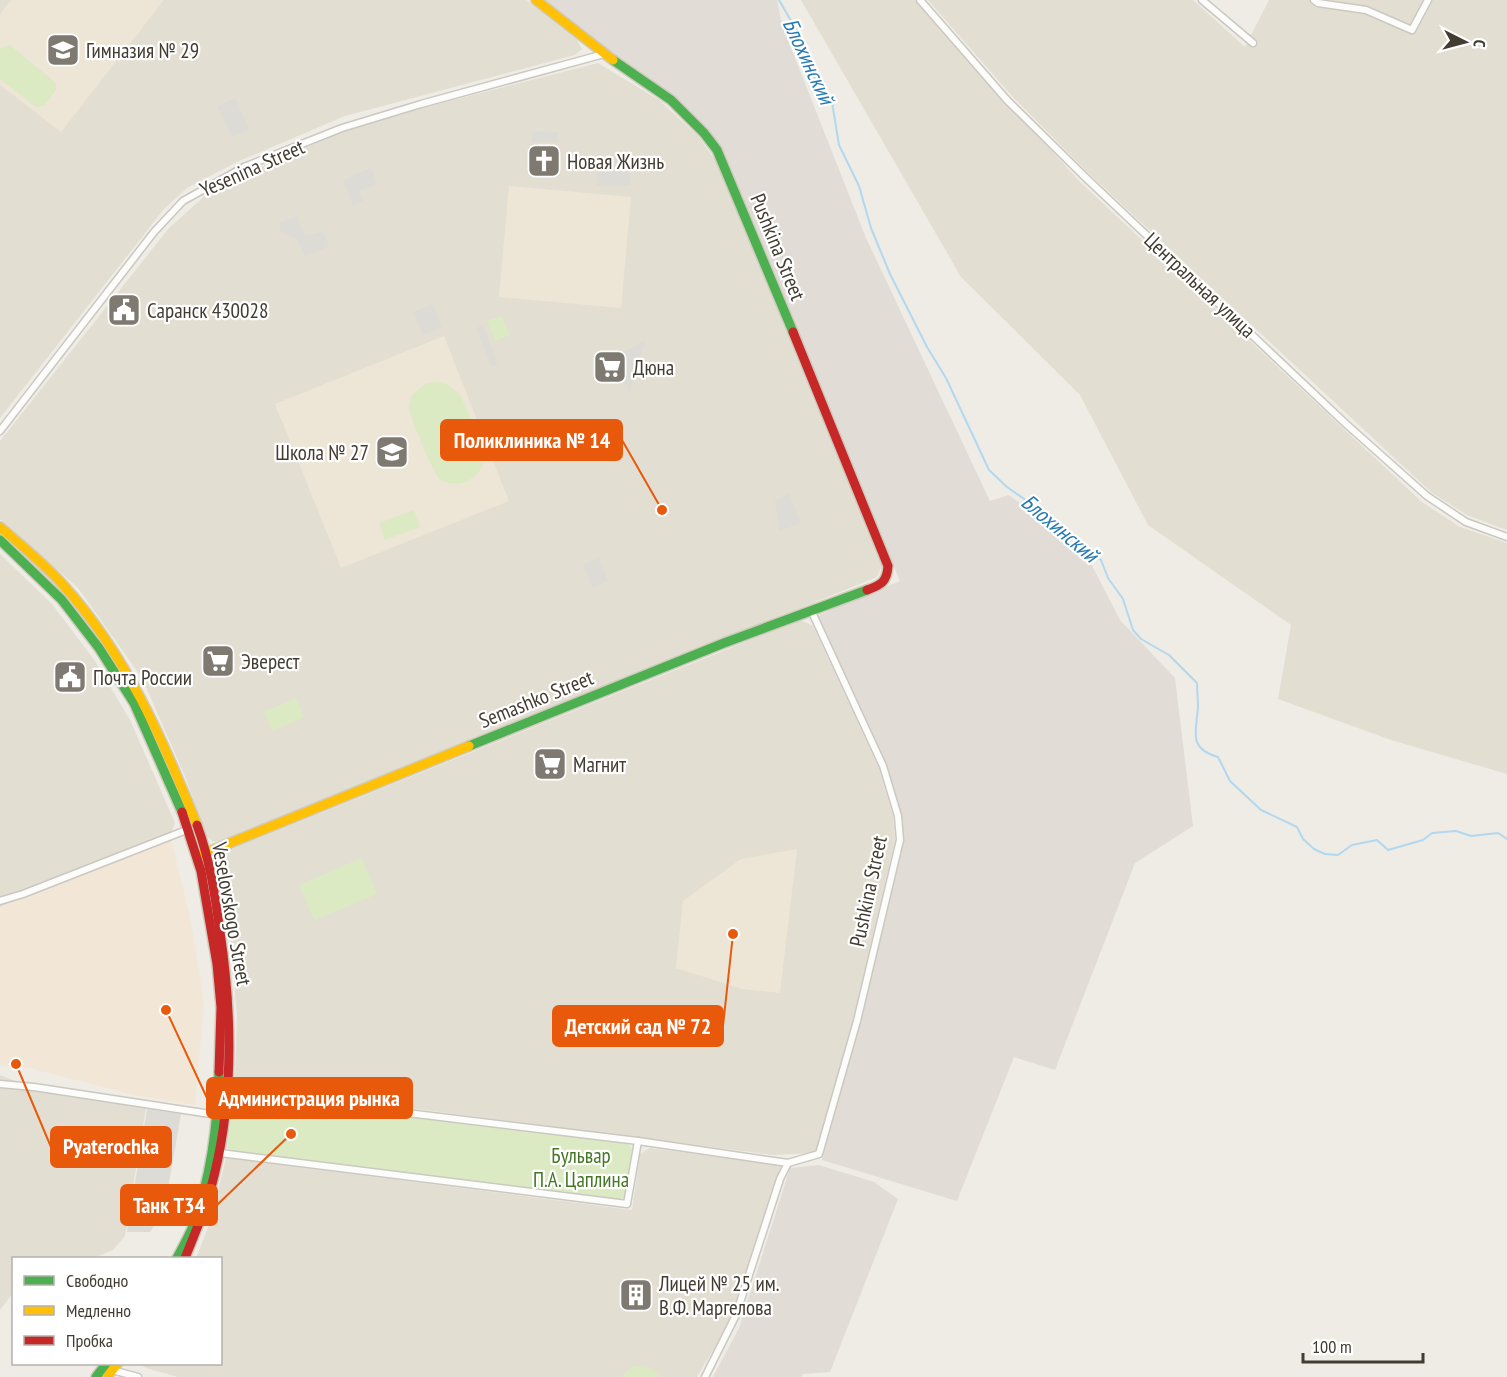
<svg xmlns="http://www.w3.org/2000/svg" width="1507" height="1377" font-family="'PT Sans Narrow',sans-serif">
<rect width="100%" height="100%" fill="#eeece5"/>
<g fill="#e3ded2">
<path d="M0,0H526L577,40L582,49L575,55L345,116L239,161L187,188L164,209L0,418Z"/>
<path d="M801,0H916L1079,181L1422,502L1460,527L1507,543V774L1391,740L1278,699L1291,625L1148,525L1080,395L961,277Z"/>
<path d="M928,0H1193L1245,47L1269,0H1507V530L1467,515L1431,492L1087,172L1011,95Z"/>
<path d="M598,63L659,100L698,136L718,164L882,566L877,577L225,840L213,842L205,834L187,781L142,678L78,588L0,519V441L169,228L206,195L237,178L344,131L403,113Z"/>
<path d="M0,554L52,604L95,661L130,720L175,823L170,835L0,907Z"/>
<path d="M800,620L813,626L878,766L893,816L895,840L855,1013L816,1153L773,1155L241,1086L235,1082L237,1015L231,945L217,867L224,852Z"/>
<path d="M0,1075L18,1082L147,1101L125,1236L113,1250L93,1258H14L13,1293L0,1310Z"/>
<path d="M650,1148L781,1165L732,1318L697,1377H178L146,1368L140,1364H220V1258H196L211,1220L226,1158L632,1210L640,1154Z"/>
</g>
<path fill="#f2e7d6" d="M170,835L190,917L204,1002L195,1105L134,1095L29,1068L0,1066V907Z"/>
<g fill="#e1ddd6">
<path d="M542,0H777L782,25L866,238L990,501L1009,495L1085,552L1120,620L1175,678L1193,826L1135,863L1055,1070L1014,1057L957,1201L822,1160L861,1021L901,838L884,763L817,616L900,581L733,174L705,129Z"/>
<path d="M819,1165L874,1182L898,1199L830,1372L803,1374L801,1377H713L739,1328L790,1168Z"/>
</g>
<g fill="#ede6d6">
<path d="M11,0H164L61,132L0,85V14Z"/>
<path d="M509,186L631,197L621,308L499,297Z"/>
<path d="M444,336L509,501L341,568L275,404Z"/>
<path d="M797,849L780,993L742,989L676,968L683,901L741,859Z"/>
</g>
<g fill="#dbeac3">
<path d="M10,45L56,83V90L44,106L36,107L0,79V49Z"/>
<path d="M502,316L509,335L495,341L487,321Z"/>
<path d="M437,382L446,384L460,394L485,451C487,474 462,492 441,480C434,476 413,423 410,413C408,407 410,401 412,395L427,383Z"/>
<path d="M414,510L420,527L385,540L379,523Z"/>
<path d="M296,698L304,717L272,731L264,712Z"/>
<path d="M362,858L377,894L314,920L299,885Z"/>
<path d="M239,1097L628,1144L632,1149L625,1197L617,1200L233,1151L227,1148L233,1100Z"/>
<path d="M633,1366L650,1367L661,1377H620Z"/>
</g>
<g fill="#dddbd6">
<path d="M235,98L249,129L232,137L218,106Z"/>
<path d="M532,131L558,132V142H532Z"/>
<path d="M630,158V186H597V159Z"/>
<path d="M371,168L377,184L359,191L363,201L353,205L343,180Z"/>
<path d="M297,216L304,234L309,236L323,231L329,247L305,256L297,239L281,232L279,223Z"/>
<path d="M432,304L442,327L423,335L413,312Z"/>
<path d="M483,325L498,364L491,366L476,328Z"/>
<path d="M645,341L629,392L613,357Z"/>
<path d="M789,494L801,523L779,531L775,500Z"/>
<path d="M599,558L608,581L592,588L583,564Z"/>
<path d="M147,1109L181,1114L164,1211L150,1232H127Z"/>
</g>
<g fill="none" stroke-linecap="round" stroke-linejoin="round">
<path stroke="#b2d8f0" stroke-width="2" d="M779,0L797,31L814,77L832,102L839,145L859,186L871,228L890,274L927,347L946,378L989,470L1007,487L1051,518L1101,560L1108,578L1123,599L1133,630L1141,639L1169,655L1197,683C1197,691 1198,699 1198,707C1196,732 1188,749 1218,757L1230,781L1261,810L1297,827L1303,839L1314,849L1325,854L1338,855L1352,845L1377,840L1388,850L1423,840L1432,833L1456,831L1471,836L1498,833L1507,839"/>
<defs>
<g id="street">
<path d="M920,0L1007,100L1085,177L1345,423L1427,496L1466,522L1507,537"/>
<path d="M1202,0L1253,43"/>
<path d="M1314,0L1318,3L1366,10L1412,30L1428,0"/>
<path d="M0,431L154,232L183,201L244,167L342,128L421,104L604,54"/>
<path d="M0,901L23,894L189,829"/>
<path d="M0,1084L34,1087L217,1115"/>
<path d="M638,1141L788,1163L819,1154L857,1021L900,840L898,816L883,766L811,610"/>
<path d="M220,1153L627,1204L638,1141L227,1091"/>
<path d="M112,1370L138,1377"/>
<path d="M705,1377L736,1315L780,1179L788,1163"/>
</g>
<g id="fast">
<path d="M613,60L671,100L704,133L717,150L793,332"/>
<path d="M0,540L62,600L99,648L134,703L182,812"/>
<path d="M469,746L724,643L867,590"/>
<path d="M177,1258C183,1247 189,1236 194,1224C211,1176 218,1123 219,1072"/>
<path d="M96,1377L106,1364"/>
</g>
<g id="slow">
<path d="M536,0L613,60"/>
<path d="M0,527C22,546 45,564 64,586C126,655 163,740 197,825"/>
<path d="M198,856L469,746"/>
<path d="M107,1377L117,1364"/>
</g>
<g id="jam">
<path d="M793,332L888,566C887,582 881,585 867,590"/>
<path d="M182,812L201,871L217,964L221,1007L219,1072"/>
<path d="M185,1258C196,1231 207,1205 214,1176C234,1096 232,1013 220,932C215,895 210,860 197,825"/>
</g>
</defs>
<use href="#street" stroke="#cac8c1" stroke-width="9"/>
<use href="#fast" stroke="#cfcabd" stroke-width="12"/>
<use href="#slow" stroke="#cfcabd" stroke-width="12"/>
<use href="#jam" stroke="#cfcabd" stroke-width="12"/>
<use href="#street" stroke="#fcfcfb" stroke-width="6"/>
<use href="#fast" stroke="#4caf50" stroke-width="9"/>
<use href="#slow" stroke="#ffc107" stroke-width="9"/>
<use href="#jam" stroke="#c62828" stroke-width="9"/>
</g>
<defs>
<symbol id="school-square" viewBox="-11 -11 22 22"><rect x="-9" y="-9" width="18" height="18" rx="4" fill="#7f7a71" stroke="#fff"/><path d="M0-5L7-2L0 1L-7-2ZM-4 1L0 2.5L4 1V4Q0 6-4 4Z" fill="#fff"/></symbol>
<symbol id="church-square" viewBox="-11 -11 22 22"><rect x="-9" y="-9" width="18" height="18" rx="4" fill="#7f7a71" stroke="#fff"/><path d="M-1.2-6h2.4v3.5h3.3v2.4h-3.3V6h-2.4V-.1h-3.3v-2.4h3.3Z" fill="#fff"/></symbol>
<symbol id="civic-square" viewBox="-11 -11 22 22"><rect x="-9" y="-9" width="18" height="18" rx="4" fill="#7f7a71" stroke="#fff"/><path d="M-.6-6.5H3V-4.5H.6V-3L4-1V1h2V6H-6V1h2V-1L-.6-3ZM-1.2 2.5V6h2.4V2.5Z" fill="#fff"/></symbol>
<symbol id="supermarket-square" viewBox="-11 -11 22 22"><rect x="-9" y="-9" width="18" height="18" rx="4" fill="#7f7a71" stroke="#fff"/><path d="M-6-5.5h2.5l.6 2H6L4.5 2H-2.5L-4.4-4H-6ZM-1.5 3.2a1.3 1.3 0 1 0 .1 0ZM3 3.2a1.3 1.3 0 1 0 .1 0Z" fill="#fff"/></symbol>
<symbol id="building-square" viewBox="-11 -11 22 22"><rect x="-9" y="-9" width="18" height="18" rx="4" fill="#7f7a71" stroke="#fff"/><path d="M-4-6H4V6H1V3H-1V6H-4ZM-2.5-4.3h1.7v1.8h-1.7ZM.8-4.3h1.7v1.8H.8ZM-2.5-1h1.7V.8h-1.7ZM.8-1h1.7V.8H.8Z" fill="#fff"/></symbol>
</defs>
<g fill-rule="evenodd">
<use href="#school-square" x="44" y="31" width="38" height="38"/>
<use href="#church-square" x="525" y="142" width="38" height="38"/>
<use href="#civic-square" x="105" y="291" width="38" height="38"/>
<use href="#supermarket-square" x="591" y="348" width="38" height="38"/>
<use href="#school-square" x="373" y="433" width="38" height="38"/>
<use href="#supermarket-square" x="199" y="642" width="38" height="38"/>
<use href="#civic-square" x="51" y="658" width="38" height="38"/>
<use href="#supermarket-square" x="531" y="745" width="38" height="38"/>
<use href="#building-square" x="617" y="1276" width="38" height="38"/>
</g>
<g text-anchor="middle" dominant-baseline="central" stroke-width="4.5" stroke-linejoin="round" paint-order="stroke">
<g font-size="21" fill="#433c32" stroke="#fff" text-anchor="start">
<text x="86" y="50">Гимназия № 29</text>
<text x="567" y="161">Новая Жизнь</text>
<text x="147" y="310">Саранск 430028</text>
<text x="633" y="367">Дюна</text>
<text x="369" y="452" text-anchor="end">Школа № 27</text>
<text x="241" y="661">Эверест</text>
<text x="93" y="677">Почта России</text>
<text x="573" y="764">Магнит</text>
<text x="659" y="1283">Лицей № 25 им.<tspan x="659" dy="24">В.Ф. Маргелова</tspan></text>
</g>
<g font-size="21" fill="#433c32" stroke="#fff">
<text transform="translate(252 168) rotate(-24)">Yesenina Street</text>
<text transform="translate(778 247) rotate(68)">Pushkina Street</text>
<text transform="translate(1200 285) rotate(43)">Центральная улица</text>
<text transform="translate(536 699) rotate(-22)">Semashko Street</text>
<text transform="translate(868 891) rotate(-78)">Pushkina Street</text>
<text transform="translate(232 914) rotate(80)">Veselovskogo Street</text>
</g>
<g font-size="21" fill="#447723" stroke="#fff">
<text x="581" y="1155">Бульвар<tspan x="581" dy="24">П.А. Цаплина</tspan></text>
</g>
<g font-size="22" font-style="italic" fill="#267ab4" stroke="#fff">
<text transform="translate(809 61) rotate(65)">Блохинский</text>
<text transform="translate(1060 528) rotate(40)">Блохинский</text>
</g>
</g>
<path fill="none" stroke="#e8590c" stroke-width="2" d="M662 510L622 440M733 934L723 1026M166 1010L207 1098M16 1064L51 1147M291 1134L217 1205"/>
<g fill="#e8590c" stroke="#fff" stroke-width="2">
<circle cx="662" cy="510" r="6"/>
<circle cx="733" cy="934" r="6"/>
<circle cx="166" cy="1010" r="6"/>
<circle cx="16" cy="1064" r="6"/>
<circle cx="291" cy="1134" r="6"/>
</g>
<g fill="#e8590c" stroke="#e8590c" stroke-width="2">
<rect x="441" y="420" width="181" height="40" rx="6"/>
<rect x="553" y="1006" width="170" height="40" rx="6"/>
<rect x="207" y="1078" width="205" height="40" rx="6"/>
<rect x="51" y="1127" width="120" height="40" rx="6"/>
<rect x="121" y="1185" width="96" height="40" rx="6"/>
</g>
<g font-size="22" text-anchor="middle" font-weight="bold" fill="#fff">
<text x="532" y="448">Поликлиника № 14</text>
<text x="638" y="1034">Детский сад № 72</text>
<text x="309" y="1106">Администрация рынка</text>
<text x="111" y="1154">Pyaterochka</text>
<text x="169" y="1213">Танк T34</text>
</g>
<rect x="12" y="1257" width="210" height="108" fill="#ffffff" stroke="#b4b1ad" stroke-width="1.5"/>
<rect x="24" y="1276" width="30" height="9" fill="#4caf50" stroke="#b4b1ad" stroke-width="1.5"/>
<text x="66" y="1287" font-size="18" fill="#433c32">Свободно</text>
<rect x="24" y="1306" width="30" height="9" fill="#ffc107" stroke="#b4b1ad" stroke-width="1.5"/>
<text x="66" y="1317" font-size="18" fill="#433c32">Медленно</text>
<rect x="24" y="1336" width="30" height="9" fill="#c62828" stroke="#b4b1ad" stroke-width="1.5"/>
<text x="66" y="1347" font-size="18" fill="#433c32">Пробка</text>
<g transform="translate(1465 42) rotate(96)" stroke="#ffffff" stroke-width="4.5" paint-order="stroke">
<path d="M0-4.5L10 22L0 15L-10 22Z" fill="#433c32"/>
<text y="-9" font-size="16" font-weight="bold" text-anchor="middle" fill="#433c32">С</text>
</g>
<path d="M1303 1353v9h120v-9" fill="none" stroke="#433c32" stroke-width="3"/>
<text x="1312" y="1353" font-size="18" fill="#433c32" stroke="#ffffff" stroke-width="4.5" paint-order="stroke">100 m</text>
</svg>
